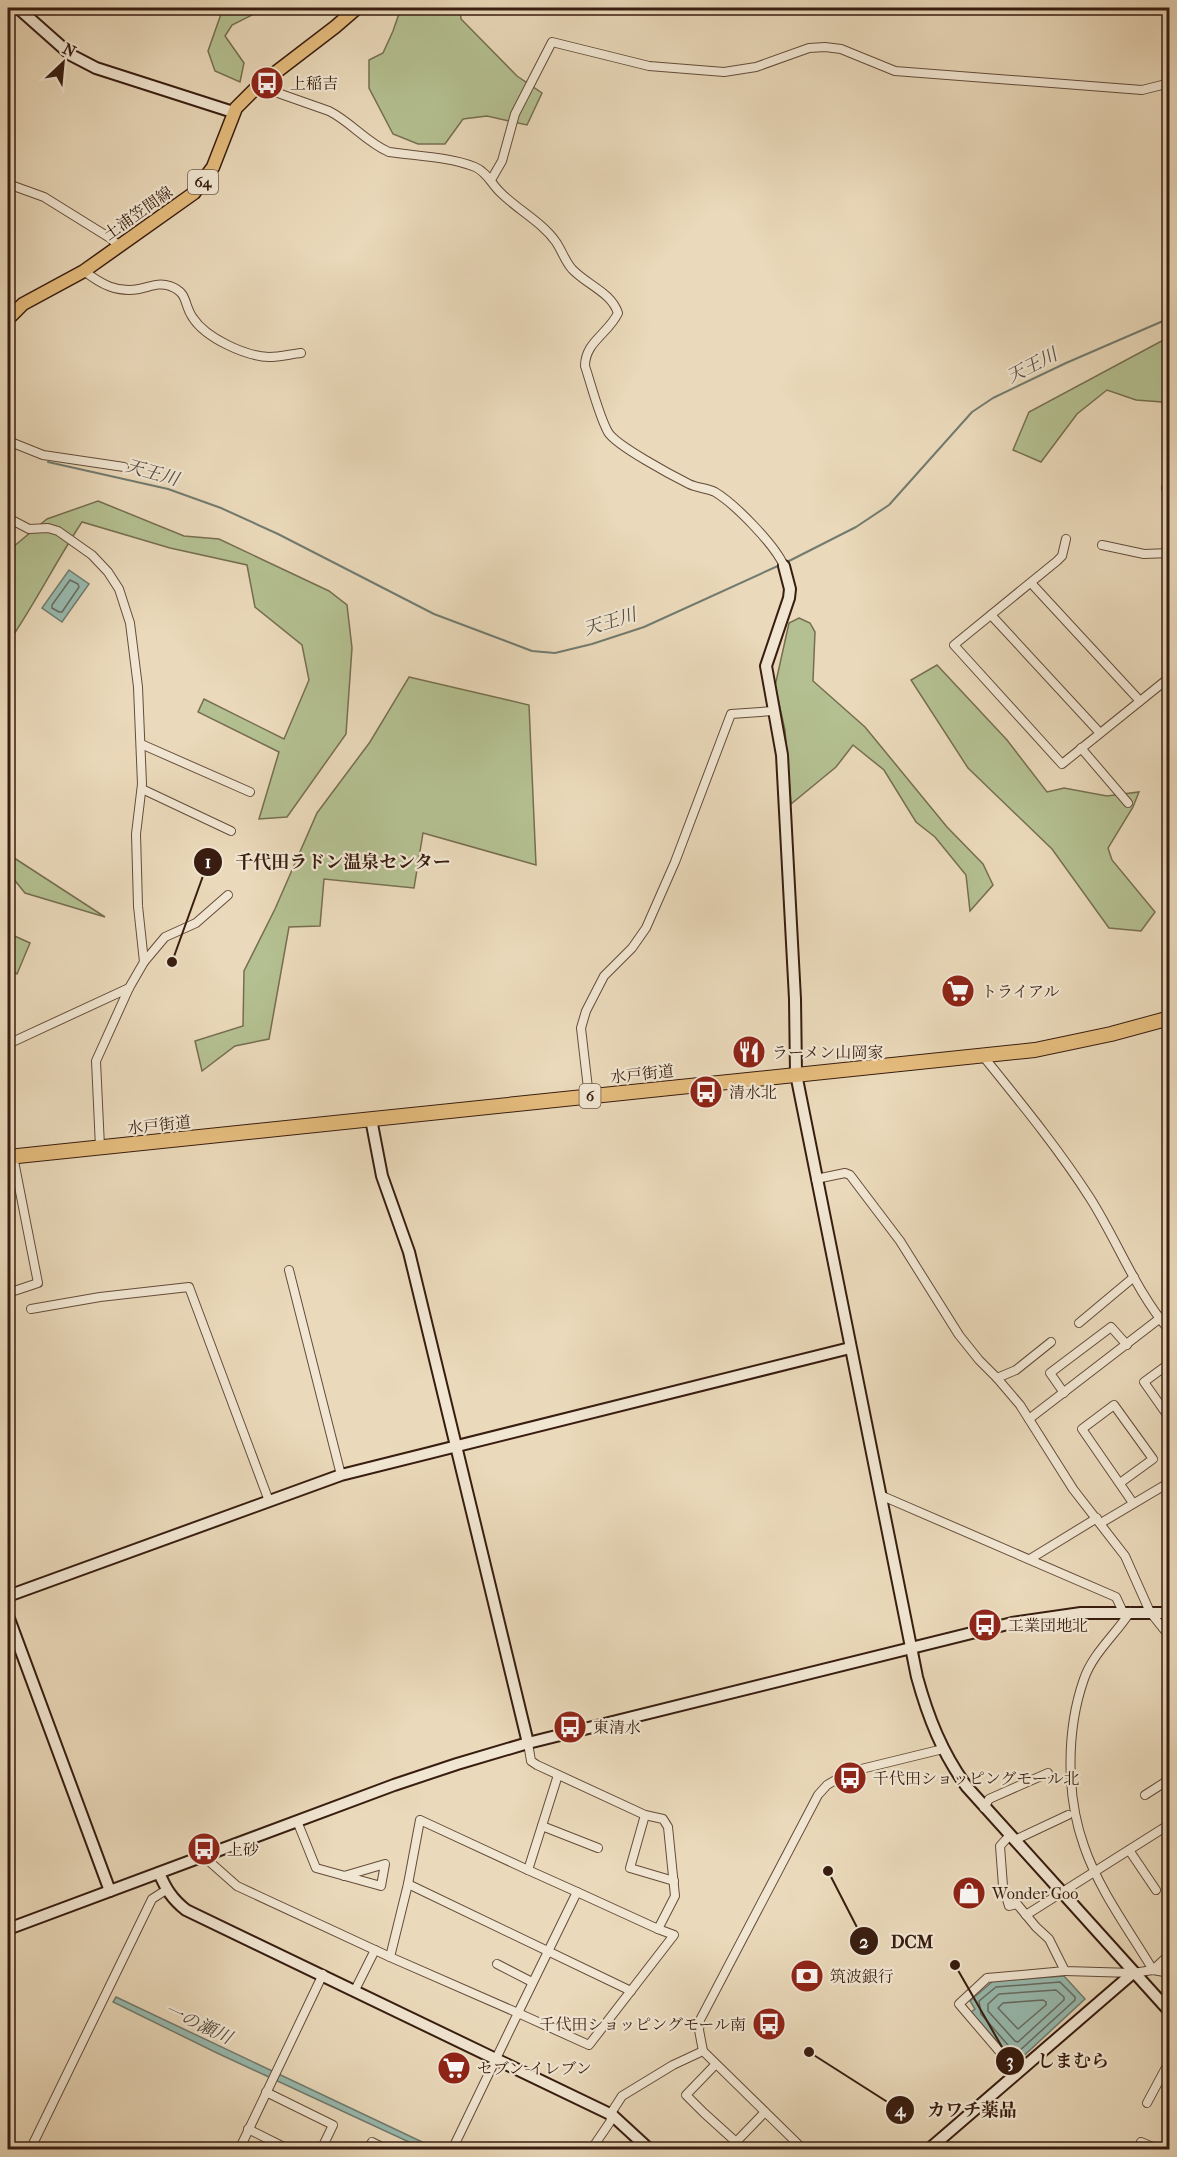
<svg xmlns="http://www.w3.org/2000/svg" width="1177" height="2157" font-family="'IM FELL French Canon','Noto Serif JP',serif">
<rect width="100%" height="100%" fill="#ead9ba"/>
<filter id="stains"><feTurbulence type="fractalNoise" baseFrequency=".00333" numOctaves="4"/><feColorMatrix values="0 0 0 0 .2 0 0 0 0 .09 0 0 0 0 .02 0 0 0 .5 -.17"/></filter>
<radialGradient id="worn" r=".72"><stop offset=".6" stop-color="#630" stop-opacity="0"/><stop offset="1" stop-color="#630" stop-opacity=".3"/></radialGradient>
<g fill="#b4c091" stroke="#766e50" stroke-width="1.5">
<path d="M220,8H266L232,25L225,36L244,63L240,82L215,71L208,51L221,14Z"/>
<path d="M401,8H460L461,19L517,76L542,93L527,125L487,116L463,119L445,144H418L393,134L369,88V60L383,53L393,31Z"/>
<path d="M1169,337V443H1167L1162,402L1136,400L1107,390L1077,414L1041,462L1013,450L1029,412Z"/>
<path d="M98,501L184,536L219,539L329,591L347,605L352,648L346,734L287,817L259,819L279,752L198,712L204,699L284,739L309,680L302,645L255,607L247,565L170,548L82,522C56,561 35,604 8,643V551L47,519Z"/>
<path d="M799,618L810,623L815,632L813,681L865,727L947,827L983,864L993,885L970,911L966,875L935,837L916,822L884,770L853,745L836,767L791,804L785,730L775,686L789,623Z"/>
<path d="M937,665L1007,740L1047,792L1064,788L1107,796L1139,792L1133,807L1108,848L1112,860L1155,912L1141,931L1109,928L1052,849L968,768L911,680Z"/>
<path d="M409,677L529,705L536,865L423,833L414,888L324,879L320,926L289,927L269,1039L235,1046L202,1071L195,1041L243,1026L244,971L275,909L317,813L370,742Z"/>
<path d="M8,854L105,917L25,893L8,872Z"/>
<path d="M8,933L30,943L17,974L8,969Z"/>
</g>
<g fill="#98baaf" stroke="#727b6f" stroke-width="1.5">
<path d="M69,570L89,584L62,622L42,608Z"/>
<path d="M1064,1976L1085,1999L1016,2063L971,2012L975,2009L970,2001L993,1981Z"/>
<path d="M116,1997L437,2149H424L217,2053L113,2002Z"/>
</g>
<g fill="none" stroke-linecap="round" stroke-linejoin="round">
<g stroke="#686c60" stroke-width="1.5">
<path d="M70,580L78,584L79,587L62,612H59L52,608V605Z"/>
<path d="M1060,1982L1075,1997V2000L1017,2053L1014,2052L981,2014L979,2001L996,1987Z"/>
<path d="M1056,1990L1064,1997V2000L1018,2042L1015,2041L988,2011V2004L999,1994Z"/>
<path d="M1043,2000L1046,2002V2005L1018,2029L998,2008L1003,2003Z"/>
</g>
<path stroke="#727b6f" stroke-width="2" d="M48,462L168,489L221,508L278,534L434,614L532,651L555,653L592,644L644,627L791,560L856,527L889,505L972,412L993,398L1066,363L1170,318"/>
<defs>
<g id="street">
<path d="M258,86L329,111C351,122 366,142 389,152C416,156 451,157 475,167C487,172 492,185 501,193C518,210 542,222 556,242C562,251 565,261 572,269C587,285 611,292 618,313C609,333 585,342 585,366C591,384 599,416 608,432C615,445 673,476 689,484C697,488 707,488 715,492C735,504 775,545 784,566"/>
<path d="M491,180L502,161L515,114L552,42L649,66L724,72L756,67L809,48L825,47L841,49L895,71L1142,90L1170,83"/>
<path d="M8,184L44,197L110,238L119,246"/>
<path d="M84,271C101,284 116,293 139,289C150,287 158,282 170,286C189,293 183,304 193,318C206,338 245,356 269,357C280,357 291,354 301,353"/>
<path d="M8,441L43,455L124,467"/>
<path d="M1166,488L1170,503"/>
<path d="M8,518L29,529L48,528L58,531L92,555L108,572L119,589L130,623L138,687L142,784L136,834L138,906L144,962L129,988L96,1061L100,1147"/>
<path d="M1066,539L1062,556L1057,561L954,645L1062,764L1170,677"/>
<path d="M1102,545L1144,554L1170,553"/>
<path d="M1031,583L1140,701"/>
<path d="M991,615L1100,733"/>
<path d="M141,744L250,792"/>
<path d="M1081,748L1128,803"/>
<path d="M142,789L231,831"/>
<path d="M144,962L165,937L196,923L228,895"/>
<path d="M8,1044L129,988"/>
<path d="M983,1056C1020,1102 1058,1148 1090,1198C1118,1242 1136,1292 1170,1331"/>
<path d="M589,1097L581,1028L586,1011L604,976L632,948L646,928L675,862L731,714L773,711"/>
<path d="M816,1179L845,1173L850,1175L900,1241L959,1335L979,1360L997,1378L1020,1405L1073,1489L1125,1556L1150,1612L1170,1637"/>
<path d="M289,1270L341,1475"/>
<path d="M8,1293L38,1283L13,1156"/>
<path d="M31,1309L100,1297L189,1287L269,1501"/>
<path d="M1079,1323L1134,1277"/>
<path d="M1170,1363L1144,1382L1170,1419"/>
<path d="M997,1378L1016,1370L1051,1342"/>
<path d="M1064,1393L1050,1373L1111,1327L1127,1345"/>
<path d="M1029,1419L1159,1319"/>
<path d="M1120,1483L1153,1459L1114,1405L1082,1429L1133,1503"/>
<path d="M880,1495L1116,1597L1123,1612"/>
<path d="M1101,1523L1170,1482"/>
<path d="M1030,1559L1097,1518"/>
<path d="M1130,1612C1116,1634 1093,1653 1084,1679C1066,1730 1066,1796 1084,1846C1099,1890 1129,1930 1153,1970"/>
<path d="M528,1743L531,1761L537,1765L645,1815L663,1819L668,1827L675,1896L658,1929L577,1892"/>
<path d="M558,1775L528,1870L577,1892L518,2013L589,2045L674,1935L658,1929"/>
<path d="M1145,1795L1170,1779"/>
<path d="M984,1808L989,1799L1048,1773"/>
<path d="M645,1815L630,1868L674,1881"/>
<path d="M297,1821L316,1868L381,1886L385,1864L344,1876"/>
<path d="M542,1826L598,1848"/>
<path d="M1010,1835L1000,1846L1003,1886L1009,1906L1017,1904L1036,1927L1049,1939L1065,1971L1133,1973L1153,1970L1170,1973"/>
<path d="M1015,1840L1068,1815"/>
<path d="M1129,1850L1156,1890"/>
<path d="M208,1854L211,1863L237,1886L390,1957L518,2013L452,2150"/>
<path d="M408,1884L631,1991"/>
<path d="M1026,1915L1170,1824"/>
<path d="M1167,1920L1170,1924"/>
<path d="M390,1957L408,1884L420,1820L528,1870"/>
<path d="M497,1964L532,1982"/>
<path d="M1153,1970L1170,1954"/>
<path d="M355,1990L375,1950"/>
<path d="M715,2065L686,2095L704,2113L745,2150"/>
<path d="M1017,2072L959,2004L987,1978L1065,1971"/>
<path d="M266,2092L333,2125L321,2150"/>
<path d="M1147,2103L1170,2060"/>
<path d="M248,2129L290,2150"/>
<path d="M736,2142L765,2112"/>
<path d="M30,2150L152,1899L166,1890"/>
<path d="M239,2150L323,1974"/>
<path d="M368,2150L372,2142L388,2150"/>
<path d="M591,2150L610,2122L613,2110L622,2096L673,2065L703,2051"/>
<path d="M804,2150L703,2051L699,2030L700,2020L818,1795L827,1785L849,1772L943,1749"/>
<path d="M1141,2150V2142L1160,2150"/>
</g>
<g id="secondary">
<path d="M18,8L71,55L96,68L233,112"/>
<path d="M784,566L790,589L789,598L766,666L782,755L795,999L796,1074L917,1677C928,1717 942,1753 967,1787L1170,2012"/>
<path d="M371,1119L382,1176L409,1252L528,1743"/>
<path d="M8,1596L341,1475L850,1348"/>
<path d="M8,1616L110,1891"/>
<path d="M159,1873C166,1889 172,1899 186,1910L612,2115L650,2150"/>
<path d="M8,1929L394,1785L457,1764L528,1743L1012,1623L1081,1613H1170"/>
<path d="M928,2150L1133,1973"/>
</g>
<path id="primary" d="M8,319L23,304L84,271L194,193L213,167L236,108L258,86L335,27L357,8"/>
<path id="highway" d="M8,1157L1035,1050L1111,1034L1170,1018"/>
</defs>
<use href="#street" stroke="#644c3a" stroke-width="10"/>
<use href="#secondary" stroke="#381d10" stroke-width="14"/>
<use href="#primary" stroke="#381d10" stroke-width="15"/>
<use href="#highway" stroke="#381d10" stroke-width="16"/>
<use href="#street" stroke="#f1e6d2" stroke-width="8"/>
<use href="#secondary" stroke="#f1e6d2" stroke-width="10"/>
<use href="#primary" stroke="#e5bc7d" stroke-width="12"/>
<use href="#highway" stroke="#e5bc7d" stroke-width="14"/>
</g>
<defs>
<symbol id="bus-disc" viewBox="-11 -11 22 22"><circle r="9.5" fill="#8f2418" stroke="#f1e6d2"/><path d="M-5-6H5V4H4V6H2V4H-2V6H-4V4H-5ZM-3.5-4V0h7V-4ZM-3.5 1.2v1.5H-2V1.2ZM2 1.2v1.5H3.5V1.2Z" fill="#fff"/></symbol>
<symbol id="supermarket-disc" viewBox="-11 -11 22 22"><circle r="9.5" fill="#8f2418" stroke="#f1e6d2"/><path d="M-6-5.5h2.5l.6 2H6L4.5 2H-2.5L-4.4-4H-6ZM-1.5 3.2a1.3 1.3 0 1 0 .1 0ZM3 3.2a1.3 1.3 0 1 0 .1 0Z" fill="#fff"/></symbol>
<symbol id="restaurant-disc" viewBox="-11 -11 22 22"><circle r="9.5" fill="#8f2418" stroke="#f1e6d2"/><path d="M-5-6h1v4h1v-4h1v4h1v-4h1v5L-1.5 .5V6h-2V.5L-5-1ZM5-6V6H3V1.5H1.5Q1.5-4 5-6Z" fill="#fff"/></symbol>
<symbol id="shop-disc" viewBox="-11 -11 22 22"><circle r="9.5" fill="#8f2418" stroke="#f1e6d2"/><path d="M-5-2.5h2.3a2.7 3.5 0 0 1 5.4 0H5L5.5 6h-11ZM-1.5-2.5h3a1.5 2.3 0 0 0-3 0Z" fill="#fff"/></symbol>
<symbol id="bank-disc" viewBox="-11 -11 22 22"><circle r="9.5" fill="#8f2418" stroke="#f1e6d2"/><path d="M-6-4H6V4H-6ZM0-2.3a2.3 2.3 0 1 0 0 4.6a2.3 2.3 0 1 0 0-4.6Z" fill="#fff"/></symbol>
</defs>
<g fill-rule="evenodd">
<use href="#bus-disc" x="248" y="64" width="38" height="38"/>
<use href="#supermarket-disc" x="939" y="972" width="38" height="38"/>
<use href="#restaurant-disc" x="730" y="1033" width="38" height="38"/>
<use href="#bus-disc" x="687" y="1073" width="38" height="38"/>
<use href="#bus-disc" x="966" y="1606" width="38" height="38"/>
<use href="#bus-disc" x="551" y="1708" width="38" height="38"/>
<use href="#bus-disc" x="831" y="1759" width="38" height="38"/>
<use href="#bus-disc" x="185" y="1830" width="38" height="38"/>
<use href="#shop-disc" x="950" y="1874" width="38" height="38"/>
<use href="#bank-disc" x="788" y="1957" width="38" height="38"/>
<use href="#bus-disc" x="750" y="2005" width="38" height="38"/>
<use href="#supermarket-disc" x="435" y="2049" width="38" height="38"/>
</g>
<g text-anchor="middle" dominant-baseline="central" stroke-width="4.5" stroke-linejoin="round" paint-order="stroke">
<g fill="#f1e6d2" stroke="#70594a" stroke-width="1.5">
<rect x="188" y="170" width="30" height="24" rx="4.5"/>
<rect x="579.5" y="1084" width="21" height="24" rx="4.5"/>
</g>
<g font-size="15" font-weight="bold" fill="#381d10">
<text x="203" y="182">64</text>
<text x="590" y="1096">6</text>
</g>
<g font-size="16" fill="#381d10" stroke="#f1e6d2" text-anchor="start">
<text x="290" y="83">上稲吉</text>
<text x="981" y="991">トライアル</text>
<text x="772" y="1052">ラーメン山岡家</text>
<text x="729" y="1092">清水北</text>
<text x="1008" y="1625">工業団地北</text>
<text x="593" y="1727">東清水</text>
<text x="873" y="1778">千代田ショッピングモール北</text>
<text x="227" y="1849">上砂</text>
<text x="992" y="1893">Wonder Goo</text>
<text x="830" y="1976">筑波銀行</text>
<text x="746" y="2024" text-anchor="end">千代田ショッピングモール南</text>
<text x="477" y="2068">セブン-イレブン</text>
</g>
<g font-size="16" fill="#381d10" stroke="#f1e6d2">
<text transform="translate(138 213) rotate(-35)">土浦笠間線</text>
<text transform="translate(642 1074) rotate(-6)">水戸街道</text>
<text transform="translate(159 1125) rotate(-6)">水戸街道</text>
</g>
<g font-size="18" font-style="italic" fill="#554c40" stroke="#f1e6d2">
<text transform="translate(1032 366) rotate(-27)">天王川</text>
<text transform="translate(152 473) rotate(16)">天王川</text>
<text transform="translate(610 622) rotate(-17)">天王川</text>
<text transform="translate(198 2024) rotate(25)">一の瀬川</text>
</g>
</g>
<path fill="none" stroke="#381d10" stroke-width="2" d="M172 962L208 862M828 1871L864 1941M955 1965L1010 2061M809 2052L900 2110"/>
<g fill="#381d10" stroke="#f1e6d2" stroke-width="2">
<circle cx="172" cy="962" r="6"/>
<circle cx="828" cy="1871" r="6"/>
<circle cx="955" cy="1965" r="6"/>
<circle cx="809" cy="2052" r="6"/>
<circle cx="208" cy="862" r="15"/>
<circle cx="864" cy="1941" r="15"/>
<circle cx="1010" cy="2061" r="15"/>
<circle cx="900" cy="2110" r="15"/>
</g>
<g font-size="18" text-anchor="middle" font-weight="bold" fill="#fff">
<text x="208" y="868">1</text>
<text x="864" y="1948">2</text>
<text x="1010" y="2067">3</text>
<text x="900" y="2116">4</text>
</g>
<g font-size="18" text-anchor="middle" font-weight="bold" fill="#381d10" stroke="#f1e6d2" stroke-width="4.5" stroke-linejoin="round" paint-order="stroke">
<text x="343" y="868">千代田ラドン温泉センター</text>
<text x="912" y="1948">DCM</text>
<text x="1073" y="2067">しまむら</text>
<text x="972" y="2116">カワチ薬品</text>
</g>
<rect width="1177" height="2157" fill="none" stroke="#ead9ba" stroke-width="30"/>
<rect x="9" y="9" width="1159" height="2139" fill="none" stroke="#381d10" stroke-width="3"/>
<rect x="15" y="15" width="1147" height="2127" fill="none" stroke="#381d10" stroke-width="1.5"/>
<g transform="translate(63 63) rotate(26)" stroke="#f1e6d2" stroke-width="4.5" paint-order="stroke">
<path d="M0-4.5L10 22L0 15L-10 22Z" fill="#381d10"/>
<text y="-9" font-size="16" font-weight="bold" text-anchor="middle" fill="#381d10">N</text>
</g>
<rect width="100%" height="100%" filter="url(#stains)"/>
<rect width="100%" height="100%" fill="url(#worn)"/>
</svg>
